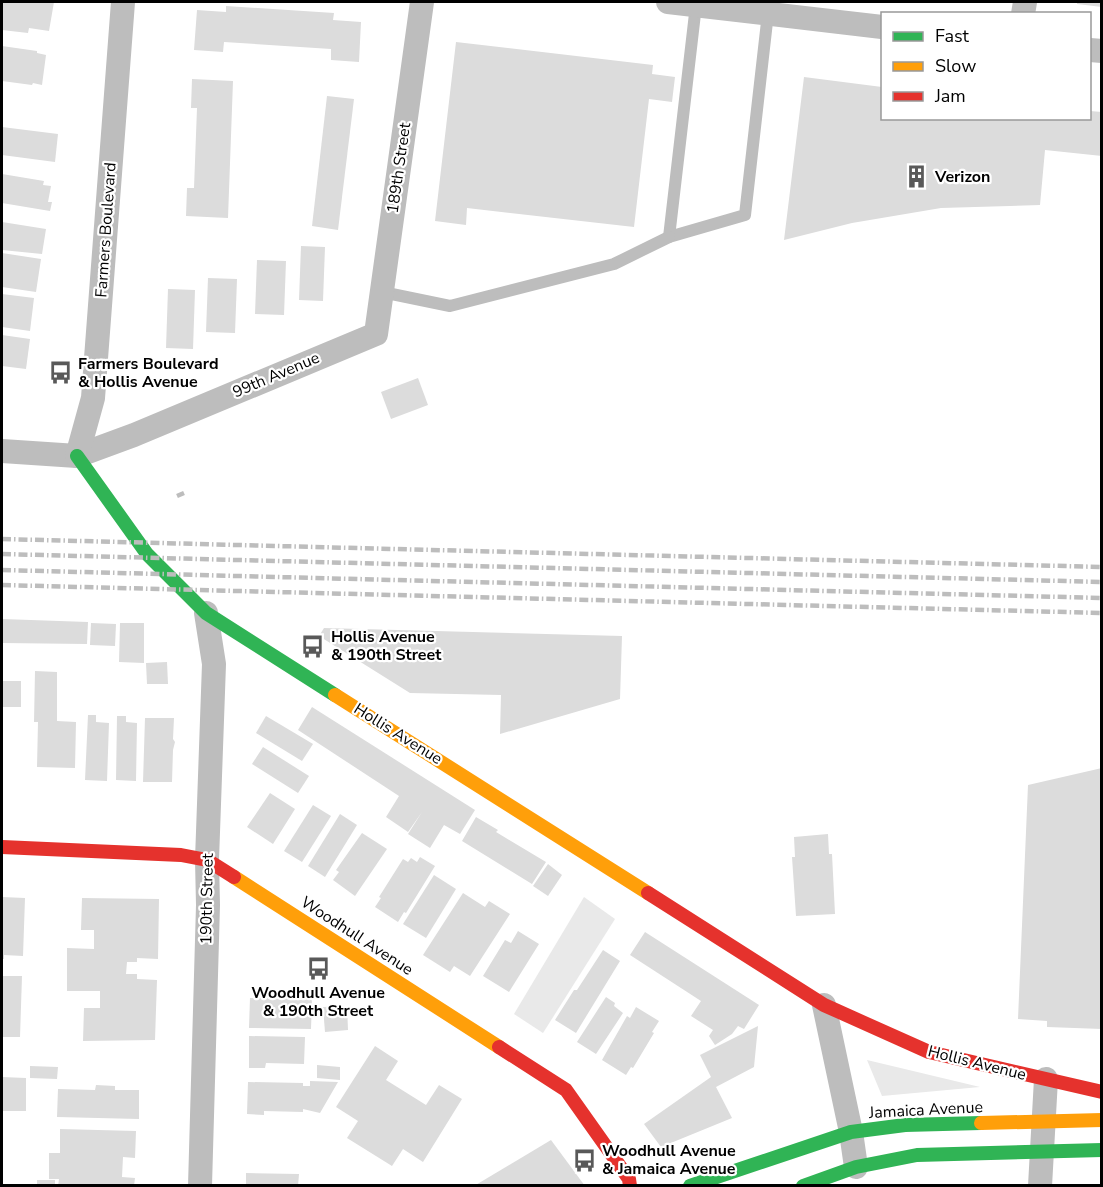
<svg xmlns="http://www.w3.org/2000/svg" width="1103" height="1187" font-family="'Nunito Sans',sans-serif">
<rect width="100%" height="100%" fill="#fff"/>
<g fill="#e9e9e9">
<path d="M584,897L615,919L543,1033L514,1014Z"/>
<path d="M867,1060L980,1087L882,1096Z"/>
</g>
<g fill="#dcdcdc">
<path d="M3,2H54L49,31L29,28L28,33L2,30Z"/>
<path d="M1077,2H1102V7L1077,4Z"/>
<path d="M226,6L334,13L333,20L361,22L359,62L331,60V49L224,42L223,52L194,50L197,10L226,12Z"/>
<path d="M456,42L653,65L652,74L675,77L672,102L649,99L634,227L467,208L466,225L435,221Z"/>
<path d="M2,46L37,51V53L46,55L42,85L33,83L32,85L2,81Z"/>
<path d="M804,77L882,87V118H1090V111L1102,112V156L1045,150L1040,205L941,208L852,223L784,240Z"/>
<path d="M192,79L233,81L228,218L186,216L187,188H194L197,108H191Z"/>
<path d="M327,96L354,99L338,230L312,226Z"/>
<path d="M2,127L58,134L55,162L2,155Z"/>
<path d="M2,174L44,181L43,185L51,186L48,202H52L50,211L2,203Z"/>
<path d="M2,222L46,229L42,254L2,250Z"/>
<path d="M301,246L325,247L323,301L299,300Z"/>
<path d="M2,253L41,259L36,292L2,287Z"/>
<path d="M257,260L286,261L284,315L255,314Z"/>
<path d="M208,278L237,279L235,333L206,332Z"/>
<path d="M168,289L195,290L193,349L166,348Z"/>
<path d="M2,294L34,298L30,331L2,327Z"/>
<path d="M2,335L30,339L26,369L2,366Z"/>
<path d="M418,378L428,405L391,419L381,392Z"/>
<path d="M2,619L88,622L87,644L2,643Z"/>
<path d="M91,623L116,624L115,646L90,645Z"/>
<path d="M120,623H144V663L119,662Z"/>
<path d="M324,628L622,636L620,699L500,734L501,695L410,693L319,636Z"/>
<path d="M167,662L168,684H147L146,663Z"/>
<path d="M35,671L57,672V721L76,722L75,768L37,767L38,722H34Z"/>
<rect x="2" y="681" width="19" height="26"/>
<path d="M312,707L475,810L460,834L444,825L430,848L408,834L422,812L408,832L386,817L399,796L298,730Z"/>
<path d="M88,715H96V722L109,723L107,781L85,780Z"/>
<path d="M117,716H126V722L137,723L136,781L116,780Z"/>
<path d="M266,716L313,744L302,761L256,733Z"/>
<path d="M145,718H174L173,739L175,742L173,750L172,782H143Z"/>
<path d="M263,747L309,776L298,793L252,764Z"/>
<path d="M1102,768V1029L1047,1027V1021L1018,1019L1028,785Z"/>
<path d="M270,793L295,809L273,844L247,827Z"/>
<path d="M313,805L331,816L302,862L284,851Z"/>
<path d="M340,814L357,825L325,877L308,866Z"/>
<path d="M476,817L498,830L496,832L546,862L532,884L462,841Z"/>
<path d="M362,833L387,849L355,896L333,880L339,872L336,870Z"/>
<path d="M828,834L829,854H832L835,914L796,916L792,857H795L794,837Z"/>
<path d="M420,857L435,866L406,913L404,912L398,922L375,907L381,898L379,897L403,859L408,862L411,858L417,862Z"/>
<path d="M548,864L562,875L548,896L533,886Z"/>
<path d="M434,875L456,889L426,938L403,924Z"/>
<path d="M463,893L485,907L489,901L510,914L470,976L454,966L450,972L423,955Z"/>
<path d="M2,897L25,898L23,956L4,955V959H2Z"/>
<path d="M82,898L159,899L158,959L137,958V962H127L126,974H137V979L157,980L155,1040L83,1041L84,1008H100V991H67V948L94,949V930H81Z"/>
<path d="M518,931L539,944L509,992L483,976L505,940L511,943Z"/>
<path d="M645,932L759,1005L744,1029L738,1026L732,1034L715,1045L709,1036L713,1030L691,1016L701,1001L630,955Z"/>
<path d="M603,950L620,961L576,1033L555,1020L574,990H577Z"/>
<path d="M2,976H22L20,1037H2Z"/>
<path d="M606,997L615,1003L614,1006L623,1013L596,1054L577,1042Z"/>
<path d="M250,998L312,999L311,1029L249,1028Z"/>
<path d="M347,1006L348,1030L325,1032L323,1007Z"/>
<path d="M636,1007L659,1021L652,1032L654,1033L633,1068L631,1067L626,1075L602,1060L627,1016L630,1018Z"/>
<path d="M758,1026L754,1067L716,1087L732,1118L661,1147L644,1124L711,1077L700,1055Z"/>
<path d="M249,1036L305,1037L304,1064L266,1063L265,1068H249Z"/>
<path d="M375,1046L398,1061L386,1080L426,1105L439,1085L462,1099L423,1162L403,1149L392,1166L347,1138L358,1121L336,1107Z"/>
<path d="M317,1065L340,1067V1080L317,1078Z"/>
<path d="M30,1066L58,1067L57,1079L30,1078Z"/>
<path d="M2,1077L26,1078V1111H2Z"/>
<path d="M310,1081L338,1082L320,1113L303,1109V1112L264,1111V1115L247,1114L248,1082L303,1083V1086H310Z"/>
<path d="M96,1085L115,1086V1090H139V1119L57,1117L58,1089L95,1090Z"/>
<path d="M60,1129L136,1131L135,1158L123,1157L122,1177L135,1178L134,1186H58L59,1179H49V1153H60Z"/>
<path d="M551,1140L585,1186H474Z"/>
<path d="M246,1173L299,1174L298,1186H246Z"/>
<rect x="37" y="1180" width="18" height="6"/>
</g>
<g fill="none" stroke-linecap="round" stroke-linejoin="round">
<g stroke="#bdbdbd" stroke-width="12">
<path d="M696,5L669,237L745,215L768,13"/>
<path d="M382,292L450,306L614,264L669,237"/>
</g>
<g stroke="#bdbdbd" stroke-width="24">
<path d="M668,2L882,27"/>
<path d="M1023,14L1025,2"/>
<path d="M1090,50L1102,51"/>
<path d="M2,451L77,456L134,435L376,334L422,2"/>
<path d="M77,456L93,398L123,2"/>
<path d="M824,1005L851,1132L856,1167"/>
<path d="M200,1186L208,905L207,860L214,664L206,613"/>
<path d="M1040,1186L1046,1079"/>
</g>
<g stroke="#30b455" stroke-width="14">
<path d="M77,456L147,554L206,613L335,695"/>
<path d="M690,1186L851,1132L905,1125L981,1123"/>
<path d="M803,1186L856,1167L917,1155L1102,1150"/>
</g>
<g stroke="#ff9f0a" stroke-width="14">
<path d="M335,695L648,893"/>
<path d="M234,877L499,1047"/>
<path d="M981,1123L1102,1120"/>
</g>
<g stroke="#e5322d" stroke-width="14">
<path d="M2,847L181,855L207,860L234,877"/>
<path d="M648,893L824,1005L929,1052L1102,1092"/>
<path d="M499,1047L566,1090L629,1179L630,1186"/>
</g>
<g stroke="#bdbdbd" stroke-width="4.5" stroke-dasharray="9 3 1.5 3" stroke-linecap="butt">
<path d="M177,496L184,493"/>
<path d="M2,539L1102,567"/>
<path d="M2,554L1102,582"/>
<path d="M2,570L1102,598"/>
<path d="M2,585L1102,613"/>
</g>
</g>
<defs>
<symbol id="building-bare" viewBox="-9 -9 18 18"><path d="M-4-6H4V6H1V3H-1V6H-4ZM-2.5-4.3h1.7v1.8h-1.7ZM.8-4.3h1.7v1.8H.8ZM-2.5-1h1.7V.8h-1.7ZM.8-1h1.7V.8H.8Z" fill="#595959" stroke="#fff" stroke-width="2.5" paint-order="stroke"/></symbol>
<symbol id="bus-bare" viewBox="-9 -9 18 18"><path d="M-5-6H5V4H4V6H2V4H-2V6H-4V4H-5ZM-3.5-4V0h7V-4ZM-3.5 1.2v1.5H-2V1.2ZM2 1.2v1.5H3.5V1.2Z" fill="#595959" stroke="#fff" stroke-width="2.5" paint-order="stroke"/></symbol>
</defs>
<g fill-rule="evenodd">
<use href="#building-bare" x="900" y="160" width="33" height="33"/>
<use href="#bus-bare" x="44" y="356" width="33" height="33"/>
<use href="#bus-bare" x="296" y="630" width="33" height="33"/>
<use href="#bus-bare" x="302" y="952" width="33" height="33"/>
<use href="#bus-bare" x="568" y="1144" width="33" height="33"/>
</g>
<g text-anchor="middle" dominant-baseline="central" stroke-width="4.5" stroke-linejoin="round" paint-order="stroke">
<g font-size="16" fill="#000" stroke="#fff">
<text transform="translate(399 168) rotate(-82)">189th Street</text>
<text transform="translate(106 230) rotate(-86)">Farmers Boulevard</text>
<text transform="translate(276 375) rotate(-23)">99th Avenue</text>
<text transform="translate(398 734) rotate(32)">Hollis Avenue</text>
<text transform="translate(207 899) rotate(-89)">190th Street</text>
<text transform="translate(357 936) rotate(33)">Woodhull Avenue</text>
<text transform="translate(977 1063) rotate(14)">Hollis Avenue</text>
<text transform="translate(926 1110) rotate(-3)">Jamaica Avenue</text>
</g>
<g font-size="16" font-weight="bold" fill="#000" stroke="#fff" text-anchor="start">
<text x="935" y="177">Verizon</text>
<text x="78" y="364">Farmers Boulevard<tspan x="78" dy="18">&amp; Hollis Avenue</tspan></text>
<text x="331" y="637">Hollis Avenue<tspan x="331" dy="18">&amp; 190th Street</tspan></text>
<text x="318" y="993" text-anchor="middle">Woodhull Avenue<tspan x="318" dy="18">&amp; 190th Street</tspan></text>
<text x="602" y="1151">Woodhull Avenue<tspan x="602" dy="18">&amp; Jamaica Avenue</tspan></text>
</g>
</g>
<rect width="1103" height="1187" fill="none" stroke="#000000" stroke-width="6"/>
<rect x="881" y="12" width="210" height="108" fill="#ffffff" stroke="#999999" stroke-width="1.5"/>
<rect x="893" y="32" width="30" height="9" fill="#30b455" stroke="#999999" stroke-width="1.5"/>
<text x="935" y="42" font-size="18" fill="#000000">Fast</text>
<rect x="893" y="62" width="30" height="9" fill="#ff9f0a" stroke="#999999" stroke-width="1.5"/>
<text x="935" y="72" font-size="18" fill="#000000">Slow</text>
<rect x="893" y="92" width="30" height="9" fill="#e5322d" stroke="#999999" stroke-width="1.5"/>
<text x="935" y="102" font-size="18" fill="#000000">Jam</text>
</svg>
